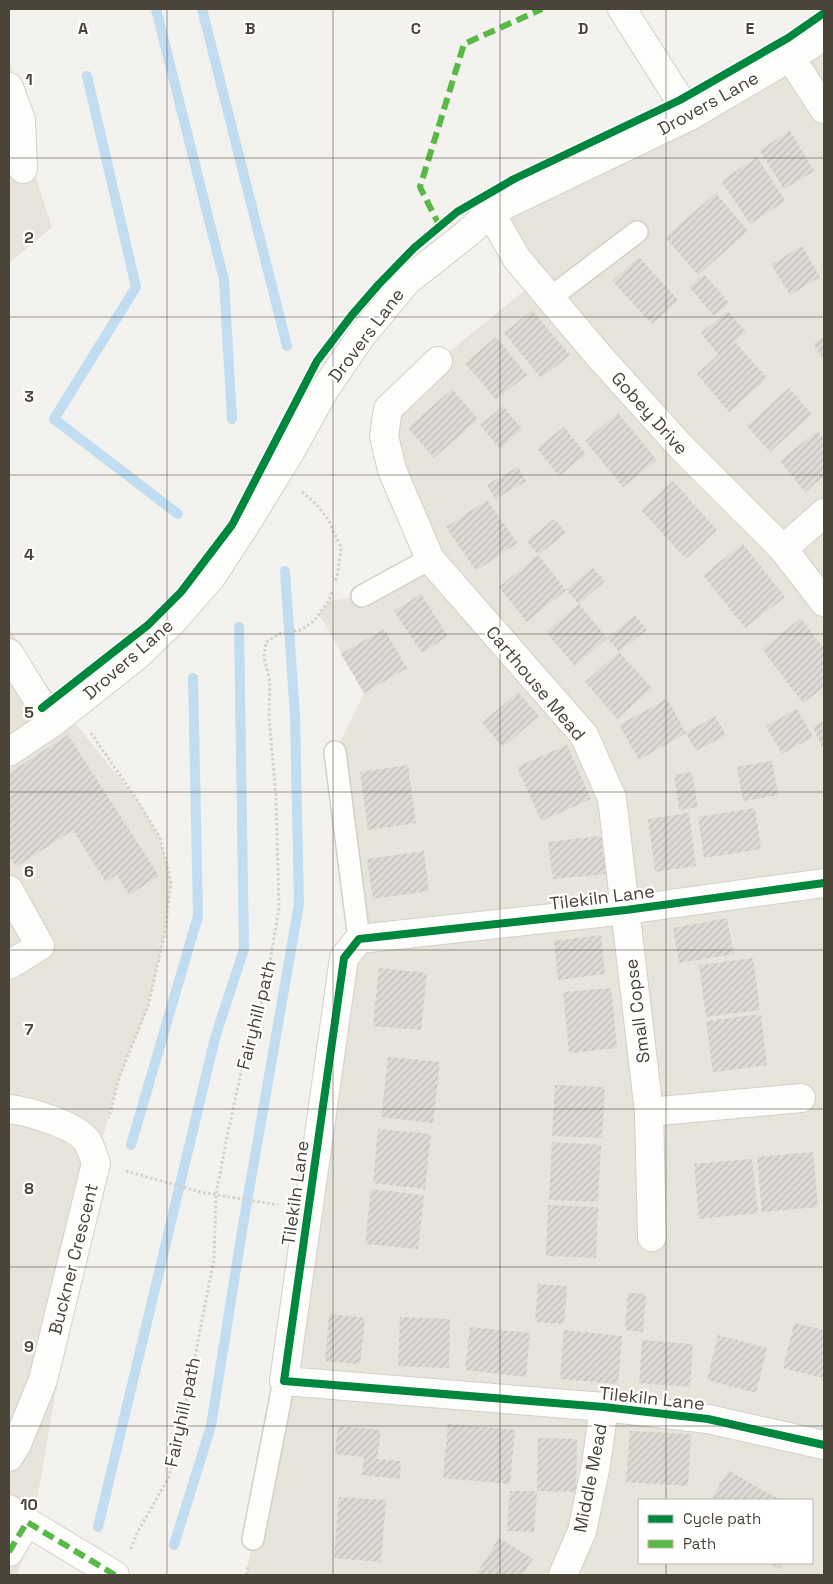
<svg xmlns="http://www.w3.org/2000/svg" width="833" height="1584" font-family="'Space Grotesk',sans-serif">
<defs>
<pattern id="building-hatch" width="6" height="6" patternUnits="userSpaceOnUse" patternTransform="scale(1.25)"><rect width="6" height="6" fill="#dedbd6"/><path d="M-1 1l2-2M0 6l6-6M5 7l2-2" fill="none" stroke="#c0bdb8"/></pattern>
</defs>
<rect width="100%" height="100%" fill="#f4f2ee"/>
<g fill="#e7e4dc" fill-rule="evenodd">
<path d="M824,33V1575H246L284,1381L358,939L335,752L364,693L319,614L329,601L362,596L429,559L384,436L438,361L536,281L490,212ZM639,1500H812V1563H639Z"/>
<path d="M9,62L31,121L33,169L52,227L9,263Z"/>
<path d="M9,628L34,667L60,704L137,800L160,838L171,883L164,937L148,1006L119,1078L96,1163L31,1533L17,1575H9Z"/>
</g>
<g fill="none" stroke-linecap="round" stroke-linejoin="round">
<g stroke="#c0ddf1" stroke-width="10">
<path d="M156,9L224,280L232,419"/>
<path d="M202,9L287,346"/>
<path d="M87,76L136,287L54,419L178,514"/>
<path d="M131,1145L198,916L193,678"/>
<path d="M98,1527L215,1038L244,949L239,627"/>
<path d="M174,1545L211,1426L243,1225L299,904L295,716L285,571"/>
</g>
</g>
<g fill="url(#building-hatch)">
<path d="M790,131L814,171L784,189L759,150Z"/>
<path d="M757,157L785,201L750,224L721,181Z"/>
<path d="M716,193L748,231L698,275L665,237Z"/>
<path d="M802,246L820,277L790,295L771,264Z"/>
<path d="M639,257L678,300L652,324L612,281Z"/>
<path d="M704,274L729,303L714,316L689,287Z"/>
<path d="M532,310L570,355L541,378L504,333Z"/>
<path d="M728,311L746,332L734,341L767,378L729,412L697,374L718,355L701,333Z"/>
<path d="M824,336V360L813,344Z"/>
<path d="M496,337L527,375L496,400L465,363Z"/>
<path d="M789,388L812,414L770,452L747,426Z"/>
<path d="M452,389L478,419L434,458L408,428Z"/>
<path d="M503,406L522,429L500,449L480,425Z"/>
<path d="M618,413L657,460L623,487L585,441Z"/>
<path d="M564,427L586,454L559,476L537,448Z"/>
<path d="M817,431L824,439V476L805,492L780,461Z"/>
<path d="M518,467L526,481L495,499L487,485Z"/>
<path d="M673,481L717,530L686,559L641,510Z"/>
<path d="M487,500L517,543L476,571L446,527Z"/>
<path d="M554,519L566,533L538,555L527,541Z"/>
<path d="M743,544L785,597L745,628L703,575Z"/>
<path d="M538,555L566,590L527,622L499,587Z"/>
<path d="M592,567L605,581L579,604L566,590Z"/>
<path d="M421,594L448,636L422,653L394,611Z"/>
<path d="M579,604L607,638L575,666L546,632Z"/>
<path d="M635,615L647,630L619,652L607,638Z"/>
<path d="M801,618L824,649V687L803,703L762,649Z"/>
<path d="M384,629L407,668L364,693L341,654Z"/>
<path d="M619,652L652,688L617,719L585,682Z"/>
<path d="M518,692L539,716L503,747L482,723Z"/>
<path d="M667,699L686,733L639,760L619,725Z"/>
<path d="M797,709L813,737L782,754L766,726Z"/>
<path d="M715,716L726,735L696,751L686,733Z"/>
<path d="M824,721V751L813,727Z"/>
<path d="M68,735L159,876L129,895L117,875L106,882L73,830L16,867L9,856V773Z"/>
<path d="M567,745L591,799L541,821L517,767Z"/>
<path d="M772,761L778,795L743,801L737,767Z"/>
<path d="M408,765L416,823L368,830L360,772Z"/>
<path d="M692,772L698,807L679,810L674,775Z"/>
<path d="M755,808L761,849L704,858L698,817Z"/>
<path d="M689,813L696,866L655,872L648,819Z"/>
<path d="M601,836L606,874L553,879L548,842Z"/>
<path d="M424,851L429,891L373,899L367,859Z"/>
<path d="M727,918L734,954L679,963L673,928Z"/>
<path d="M601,935L605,974L558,980L554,941Z"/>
<path d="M753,958L760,1010L706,1017L699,965Z"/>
<path d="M379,968L427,973L421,1030L373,1026Z"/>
<path d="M611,988L617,1048L569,1053L563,992Z"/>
<path d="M761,1014L767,1065L713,1072L706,1021Z"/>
<path d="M388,1057L440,1062L433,1123L381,1117Z"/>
<path d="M555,1085L605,1087L602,1138L552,1136Z"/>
<path d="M378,1129L431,1134L425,1189L373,1183Z"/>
<path d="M552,1142L601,1145L598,1202L549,1200Z"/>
<path d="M813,1152L818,1207L762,1212L757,1157Z"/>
<path d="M752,1159L758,1213L699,1219L694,1164Z"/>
<path d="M371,1189L424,1195L418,1249L365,1244Z"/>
<path d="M548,1205L598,1207L596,1258L546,1256Z"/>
<path d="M538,1284L567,1286L564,1324L535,1322Z"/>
<path d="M628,1293L646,1294L643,1332L625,1330Z"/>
<path d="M329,1314L365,1318L360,1364L325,1361Z"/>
<path d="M400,1317L450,1319L449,1368L398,1366Z"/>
<path d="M794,1323L824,1330V1378L783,1368Z"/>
<path d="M470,1327L530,1333L526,1377L465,1370Z"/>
<path d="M564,1330L622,1336L618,1384L560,1379Z"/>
<path d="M718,1335L767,1348L756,1393L707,1380Z"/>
<path d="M642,1340L693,1344L690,1387L639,1383Z"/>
<path d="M448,1424L515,1430L510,1484L443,1478Z"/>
<path d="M338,1426L381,1430L377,1459L401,1461L400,1479L362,1475L364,1457L335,1454Z"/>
<path d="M630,1431L691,1434L688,1486L626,1482Z"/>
<path d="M538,1438L577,1439L576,1492L537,1491Z"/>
<path d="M728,1470L757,1487L781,1500H711Z"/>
<path d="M510,1491H537L534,1532L507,1531Z"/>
<path d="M339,1497L386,1500L381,1562L334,1558Z"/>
<path d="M499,1538L533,1559L522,1575H476Z"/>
<path d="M768,1563H783L779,1569Z"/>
</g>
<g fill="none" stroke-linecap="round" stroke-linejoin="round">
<defs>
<g id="service">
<path d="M550,298L637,232"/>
<path d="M362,596L430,559"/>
<path d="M335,752L359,939"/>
<path d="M253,1539L284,1381"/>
</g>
<path id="pedestrian" d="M9,1552L27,1522L115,1575"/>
<g id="minor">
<path d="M622,9L690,116"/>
<path d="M790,57L824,109"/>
<path d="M9,87L21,120L23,169"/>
<path d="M490,212L517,259L599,356L681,447L783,549L824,602"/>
<path d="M438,361L388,409L384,436L392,470L430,559L584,735L612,798L649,1112L652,1237"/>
<path d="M783,549L824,513"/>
<path d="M9,653L52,723"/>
<path d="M9,752L52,723L138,655L174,620L212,576L246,524L289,454L325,389L362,335L407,281L468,233L490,212L690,116L809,46L824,33"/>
<path d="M824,883L626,910L359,939L344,958L284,1381L604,1407L708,1419L824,1445"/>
<path d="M9,890L40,946L9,965"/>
<path d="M9,1109C28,1111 76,1125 87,1141C91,1147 93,1156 96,1163L43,1380L17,1444L9,1457"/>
<path d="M649,1112L801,1098"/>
<path d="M9,1509L27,1522"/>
<path d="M563,1575L582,1531L596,1465L604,1407"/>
</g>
</defs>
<use href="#service" stroke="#d2d0cb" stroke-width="24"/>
<use href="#pedestrian" stroke="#d2d0cb" stroke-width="30"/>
<use href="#minor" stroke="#d2d0cb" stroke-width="30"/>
<g stroke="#d3d2cc" stroke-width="3" stroke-dasharray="2.5 2.5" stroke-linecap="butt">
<path d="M302,492L314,502L328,519L341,548L338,572L335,582"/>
<path d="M91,733L137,800L160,838L171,883L164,937L148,1006L119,1078L109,1118"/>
<path d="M126,1171L200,1192L278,1205"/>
<path d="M131,1549L137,1533L169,1477L186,1402L214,1259L216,1194L227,1137L243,1063L265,991L279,908L276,798L269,716L270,682L264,657L266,642L281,633L301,630L314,621L329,601L332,590"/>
<path d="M246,1575L248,1567"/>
</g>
<use href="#service" stroke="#fdfdfc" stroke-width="21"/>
<use href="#pedestrian" stroke="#fdfdfc" stroke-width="28"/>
<use href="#minor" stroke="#fdfdfc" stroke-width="28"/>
<g stroke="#58b947" stroke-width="6" stroke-dasharray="12 6" stroke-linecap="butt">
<path d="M440,227L420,187L464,44L542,9"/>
<path d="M9,1552L27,1522L115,1575"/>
</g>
<defs>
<g id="cycleway">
<path d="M42,708L148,625L181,592L232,525L317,361L352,315L379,284L414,248L457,212L514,179L680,100L788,38L824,13"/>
<path d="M824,883L626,910L359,939L344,958L284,1381L604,1407L708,1419L824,1445"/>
</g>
</defs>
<use href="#cycleway" stroke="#fff" stroke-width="11"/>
<use href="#cycleway" stroke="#00873e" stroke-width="8"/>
</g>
<path fill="none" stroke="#4b4439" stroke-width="1" stroke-opacity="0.55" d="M167,9V1575M333,9V1575M500,9V1575M666,9V1500M9,158H824M9,317H824M9,475H824M9,634H824M9,792H824M9,950H824M9,1109H824M9,1267H824M9,1426H824M666,1563V1575"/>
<g text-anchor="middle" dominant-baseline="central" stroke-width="4.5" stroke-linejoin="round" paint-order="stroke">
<g font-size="18" fill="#4b4439" stroke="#fff">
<text transform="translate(708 103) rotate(-29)">Drovers Lane</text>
<text transform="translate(366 335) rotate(-53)">Drovers Lane</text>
<text transform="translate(650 413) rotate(48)">Gobey Drive</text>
<text transform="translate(128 659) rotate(-41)">Drovers Lane</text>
<text transform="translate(536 683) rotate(50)">Carthouse Mead</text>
<text transform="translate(602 897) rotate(-7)">Tilekiln Lane</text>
<text transform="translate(637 1011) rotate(-97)">Small Copse</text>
<text transform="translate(256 1015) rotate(-76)">Fairyhill path</text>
<text transform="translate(295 1193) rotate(-82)">Tilekiln Lane</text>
<text transform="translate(73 1259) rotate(-76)">Buckner Crescent</text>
<text transform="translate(652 1398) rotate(6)">Tilekiln Lane</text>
<text transform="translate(182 1412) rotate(-78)">Fairyhill path</text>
<text transform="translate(590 1478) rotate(-79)">Middle Mead</text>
</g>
</g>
<g font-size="16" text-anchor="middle" font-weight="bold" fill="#4b4439" stroke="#fff" stroke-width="4.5" stroke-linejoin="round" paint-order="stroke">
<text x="83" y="34">A</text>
<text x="250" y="34">B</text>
<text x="416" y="34">C</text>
<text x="583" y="34">D</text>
<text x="750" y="34">E</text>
<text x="29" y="85">1</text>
<text x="29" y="243">2</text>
<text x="29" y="402">3</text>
<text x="29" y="560">4</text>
<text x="29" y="718">5</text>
<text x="29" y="877">6</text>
<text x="29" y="1035">7</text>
<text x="29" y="1194">8</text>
<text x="29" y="1352">9</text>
<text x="29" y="1510">10</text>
</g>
<rect width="833" height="1584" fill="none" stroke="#4b4439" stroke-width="20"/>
<rect x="638" y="1499" width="175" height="65" fill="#ffffff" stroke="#b7b4b0"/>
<rect x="648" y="1515" width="25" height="8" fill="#00873e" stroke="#b7b4b0"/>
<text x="683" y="1524" font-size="15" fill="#4b4439">Cycle path</text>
<rect x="648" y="1540" width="25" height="8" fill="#58b947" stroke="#b7b4b0"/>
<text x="683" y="1549" font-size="15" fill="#4b4439">Path</text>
</svg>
